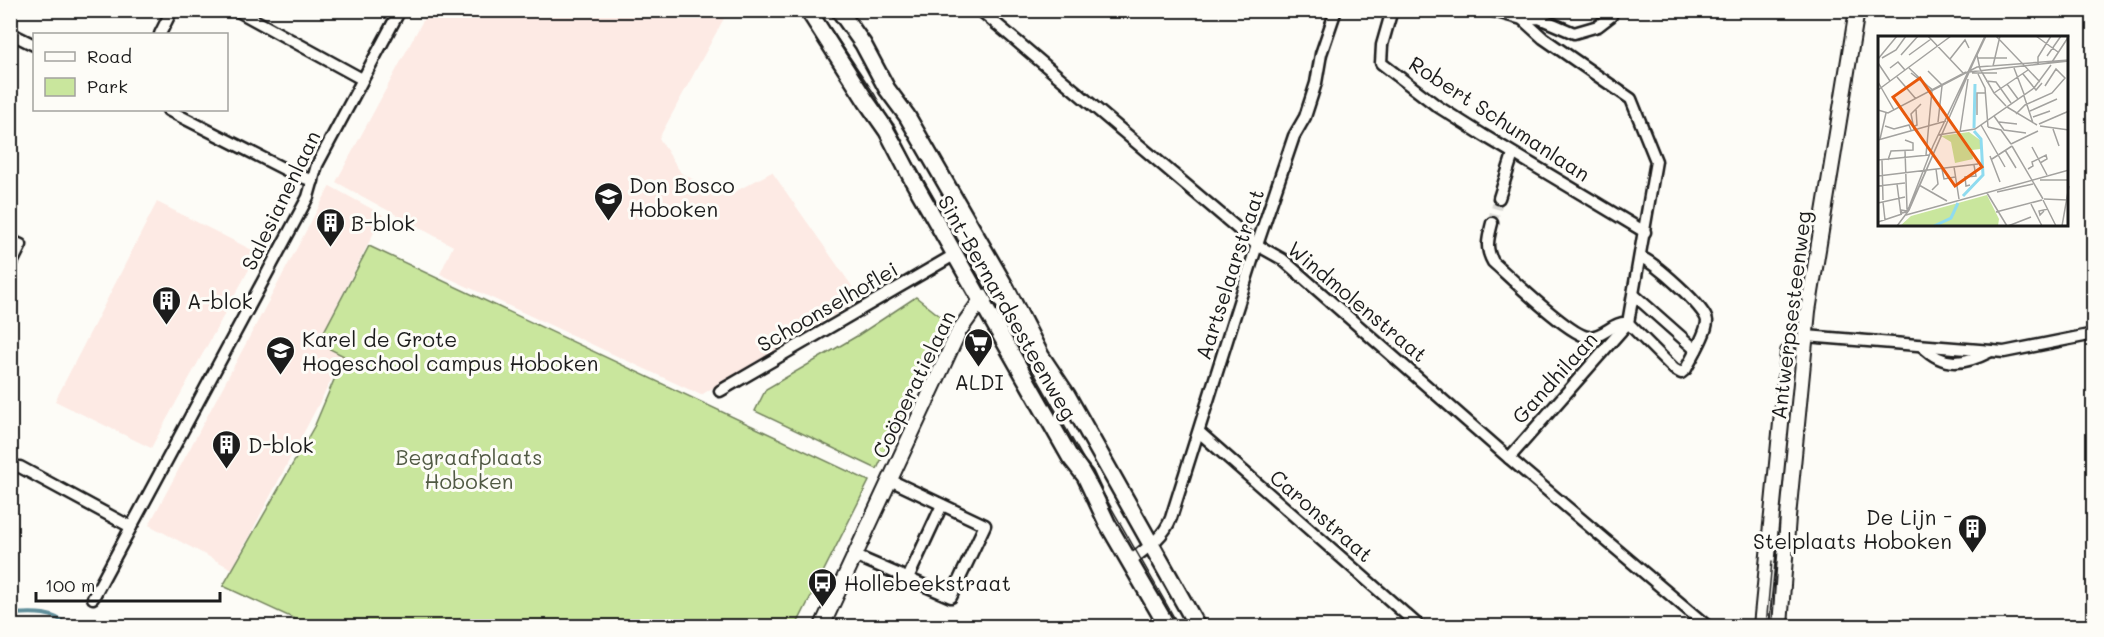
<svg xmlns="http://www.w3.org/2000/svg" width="2104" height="637" font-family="Mali,sans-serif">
<rect width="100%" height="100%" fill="#fdfcf7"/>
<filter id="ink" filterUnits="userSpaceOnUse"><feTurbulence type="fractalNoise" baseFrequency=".0167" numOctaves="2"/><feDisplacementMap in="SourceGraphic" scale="12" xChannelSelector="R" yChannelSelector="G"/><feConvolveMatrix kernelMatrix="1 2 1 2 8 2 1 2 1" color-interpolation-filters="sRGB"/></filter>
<g filter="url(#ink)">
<g fill="#fdeae4">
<path d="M428,11H728L659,138L681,173L725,197L772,172L861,299L701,395L440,274L453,246L336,182Z"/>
<path d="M330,186L383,215L318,342L344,356L232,569L149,525Z"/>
<path d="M157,202L258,253L151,448L55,401Z"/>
</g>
<g fill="#c9e69d" stroke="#72815c" stroke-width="1.5">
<path d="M369,246L869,481L796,626H310L223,586L315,425L344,356L318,343Z"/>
<path d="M916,297L945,320L877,469L755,411L766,389L857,336Z"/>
</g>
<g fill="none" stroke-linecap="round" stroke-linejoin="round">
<path stroke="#618f9b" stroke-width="4" d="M10,614C30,613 53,610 68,626"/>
<path stroke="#dbdad6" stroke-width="10" stroke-dasharray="10 5" stroke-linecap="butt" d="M1492,223L1499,198"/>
<defs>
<g id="minor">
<path d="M236,10L362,79"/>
<path d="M980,10L1257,245L1282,259L1509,458L1707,626"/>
<path d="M1392,10L1382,45L1381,63L1437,106L1483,135L1645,232"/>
<path d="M1490,10L1522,19L1543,38L1631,99L1656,161L1628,323L1509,458"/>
<path d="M1522,19L1539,18L1574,33L1598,26L1611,16L1613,10"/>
<path d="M10,33L34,45"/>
<path d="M160,34L172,10"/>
<path d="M168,110L292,173L313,181"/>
<path d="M1499,198L1513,154"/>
<path d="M1492,223C1488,239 1485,248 1493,262C1510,277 1571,337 1589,337C1604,337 1614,321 1628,323L1674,369L1681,373L1686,369C1692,357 1707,333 1707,321C1706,308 1653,261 1640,257"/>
<path d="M10,240L21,245L10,267"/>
<path d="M1634,295L1696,350"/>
<path d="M1806,336L2004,352L2094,334"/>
<path d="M1922,346C1944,368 1964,365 1991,351"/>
<path d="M720,391L954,255"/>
<path d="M1199,432L1419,626"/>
<path d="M10,467H20L131,527"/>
<path d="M856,556L951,597L985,525L890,480"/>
<path d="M1130,561C1146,549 1164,537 1171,518L1257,245L1294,136L1305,117L1316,83L1321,54L1336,10"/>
<path d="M908,578L942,505"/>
<path d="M93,598L308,197L317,165L400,10"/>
</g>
<g id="tertiary">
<path d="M822,626L959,331L981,300L1005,286"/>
<path d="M1761,626L1788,352"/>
<path d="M1780,626L1788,517L1808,311L1857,10"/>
</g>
<g id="secondary">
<path d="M808,10L866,101L887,131L912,179L1070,457L1085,476L1107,523L1167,626"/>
<path d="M839,10L863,44L887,89L907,116L1005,286L1041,356L1067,395L1197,626"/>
</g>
</defs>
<use href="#minor" stroke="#1c1c1c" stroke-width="15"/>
<use href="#tertiary" stroke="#1c1c1c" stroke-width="18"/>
<use href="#secondary" stroke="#1c1c1c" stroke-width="20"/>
<use href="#minor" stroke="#fdfcf7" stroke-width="10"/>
<use href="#tertiary" stroke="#fdfcf7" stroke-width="14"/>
<use href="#secondary" stroke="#fdfcf7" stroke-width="15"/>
<g stroke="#1c1c1c" stroke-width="1.5">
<path d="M818,10L875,95L1179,626"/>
<path d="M1766,626L1772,561"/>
<path d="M2072,626L2073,625"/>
</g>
</g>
</g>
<defs>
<symbol id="school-pin" viewBox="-11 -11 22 30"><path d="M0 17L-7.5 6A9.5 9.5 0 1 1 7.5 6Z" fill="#1c1c1c" stroke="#fdfcf7"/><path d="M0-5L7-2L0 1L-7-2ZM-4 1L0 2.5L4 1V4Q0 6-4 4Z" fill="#fff"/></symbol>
<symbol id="building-pin" viewBox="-11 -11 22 30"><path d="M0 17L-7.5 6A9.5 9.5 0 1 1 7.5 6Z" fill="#1c1c1c" stroke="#fdfcf7"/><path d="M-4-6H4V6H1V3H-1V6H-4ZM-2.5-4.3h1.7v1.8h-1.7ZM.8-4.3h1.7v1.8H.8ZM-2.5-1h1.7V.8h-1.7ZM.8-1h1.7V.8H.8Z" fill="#fff"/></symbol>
<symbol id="supermarket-pin" viewBox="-11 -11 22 30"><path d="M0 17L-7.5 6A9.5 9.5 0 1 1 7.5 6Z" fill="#1c1c1c" stroke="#fdfcf7"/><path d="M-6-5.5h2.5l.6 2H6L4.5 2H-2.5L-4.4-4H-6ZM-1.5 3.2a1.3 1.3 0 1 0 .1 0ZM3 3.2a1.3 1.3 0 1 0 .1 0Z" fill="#fff"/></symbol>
<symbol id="bus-pin" viewBox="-11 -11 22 30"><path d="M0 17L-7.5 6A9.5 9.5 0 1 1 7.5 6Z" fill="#1c1c1c" stroke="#fdfcf7"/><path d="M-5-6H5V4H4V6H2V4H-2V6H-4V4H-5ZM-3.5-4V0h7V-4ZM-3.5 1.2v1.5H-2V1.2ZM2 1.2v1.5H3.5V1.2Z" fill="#fff"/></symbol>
</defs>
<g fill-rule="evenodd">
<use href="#school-pin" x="592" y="180" width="33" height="45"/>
<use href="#building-pin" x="314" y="206" width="33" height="45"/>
<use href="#building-pin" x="150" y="284" width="33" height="45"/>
<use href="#supermarket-pin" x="962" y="326" width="33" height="45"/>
<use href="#school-pin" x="264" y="334" width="33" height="45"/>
<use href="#building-pin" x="210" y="428" width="33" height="45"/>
<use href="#building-pin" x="1956" y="512" width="33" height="45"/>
<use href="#bus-pin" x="806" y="566" width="33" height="45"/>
</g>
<g text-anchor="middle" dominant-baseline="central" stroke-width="6" stroke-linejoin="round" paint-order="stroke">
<g font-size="21" fill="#1c1c1c" stroke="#fdfcf7">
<text transform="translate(1500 118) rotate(33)">Robert Schumanlaan</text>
<text transform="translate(280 200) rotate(-64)">Salesianenlaan</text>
<text transform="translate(1229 274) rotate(-72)">Aartselaarstraat</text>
<text transform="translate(1358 301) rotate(40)">Windmolenstraat</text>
<text transform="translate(827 306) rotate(-30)">Schoonselhoflei</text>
<text transform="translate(1008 307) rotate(60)">Sint-Bernardsesteenweg</text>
<text transform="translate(1790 315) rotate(-83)">Antwerpsesteenweg</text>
<text transform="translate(1554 377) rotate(-48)">Gandhilaan</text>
<text transform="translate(913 384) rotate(-64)">Coöperatielaan</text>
<text transform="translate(1322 515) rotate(41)">Caronstraat</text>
</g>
<g font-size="21" fill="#1c1c1c" stroke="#fdfcf7" text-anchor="start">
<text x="629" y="184">Don Bosco<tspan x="629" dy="24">Hoboken</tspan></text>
<text x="351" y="222">B-blok</text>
<text x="187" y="300">A-blok</text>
<text x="302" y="338">Karel de Grote<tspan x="302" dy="24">Hogeschool campus Hoboken</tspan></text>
<text x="979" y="381" text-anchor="middle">ALDI</text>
<text x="248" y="444">D-blok</text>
<text x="1952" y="516" text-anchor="end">De Lijn -<tspan x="1952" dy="24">Stelplaats Hoboken</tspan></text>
<text x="844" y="582">Hollebeekstraat</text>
</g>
<g font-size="21" fill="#505943" stroke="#fdfcf7">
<text x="469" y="456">Begraafplaats<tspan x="469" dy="24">Hoboken</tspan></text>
</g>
</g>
<g transform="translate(1878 36)">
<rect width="190" height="190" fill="#fdfcf7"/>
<path d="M91,96L102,104V113L94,114L95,123L77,127L73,106L63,100ZM109,159L121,183L120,190H22L33,180Z" fill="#c9e69d"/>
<path fill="none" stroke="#8fdbef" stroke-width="3" d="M96,92L97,48M85,160L105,139L103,103L96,95M56,190L73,182L80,167"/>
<path fill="none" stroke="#a3a29f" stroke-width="1.5" d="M50,0L86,38M107,0L55,110L31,171L30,173V174L28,176L24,177L23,174L29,175V174H30L31,173L107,0M108,0L99,19L102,33L116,57L128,70M118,0L162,46M158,0L180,16M23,19L40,0M31,19L53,3M169,20L183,0M4,22L18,14L28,0M99,22H129M0,23L19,0M72,23L87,4L91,12M174,26L191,0M0,27L12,45M160,28V21L173,0M115,30L122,0M12,32L20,26L27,34M31,32L54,54L48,119M136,32L146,58M50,35L64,49M33,37L55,54L99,31L191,24M94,37H119M100,38L107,52L110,91M145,38L158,54L164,47M19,41L38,63M108,45L118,46L133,67M0,46L16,74M129,48L140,63M0,54L73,0M116,57L150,34M146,60L155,87M129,71L159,89M0,74L10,77L88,36M152,75L179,63M138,78L147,69L174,57L187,42L178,33L167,50M99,79V57H107M116,80L126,94L148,97M155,81L172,75M60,86L64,50M121,86L139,88M161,88L191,75M103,89L127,131M7,90L16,93L31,89L33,94M162,90L191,94M35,91L39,89L38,73M110,91L123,94L133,108M36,93L33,78L43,68M175,93L181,110M82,96L90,43M60,99L97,93L156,52L173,29M2,103L8,77M0,104L68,85M133,108L160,95M134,110L165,163M154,111L169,139M27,114L29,173M127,114L138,132M112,120L122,146M114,123L134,110M0,124L51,119M4,124L5,164M10,124L13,115L35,114V107L27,104M76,131L81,163M64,133L66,143L77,141M150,133L155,130L154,126L168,119L169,123L162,127M0,140L100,128M162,144H189M19,148L23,179M41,149L69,165M92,149L88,150L87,141L98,140L96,129M0,150L27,147M54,154L60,148L58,133M119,156L155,148M109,157L129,190M166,163L189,164M165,164L178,190M5,166L7,184M0,167L27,161M153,168L164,190M166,175L162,179L161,175L170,173M118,176L164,164M28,179L191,134M0,186L24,178M19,190L31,174L91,36L191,25M130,190L153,181M184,190L191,150"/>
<path fill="#e8590c" fill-opacity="0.15" stroke="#e8590c" stroke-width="3" d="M42,42L104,131L77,150L15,61Z"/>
<rect width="190" height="190" fill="none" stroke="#1c1c1c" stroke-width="3"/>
</g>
<rect width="2104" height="637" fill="none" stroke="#fdfcf7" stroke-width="36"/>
<rect x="18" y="18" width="2068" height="601" fill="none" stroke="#1c1c1c" stroke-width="2" filter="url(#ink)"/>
<rect x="33" y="33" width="195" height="78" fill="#fdfcf7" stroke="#a3a29f" stroke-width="1.5"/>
<rect x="45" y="52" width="30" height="9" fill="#fdfcf7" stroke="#a3a29f" stroke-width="1.5"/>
<text x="87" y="63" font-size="18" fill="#1c1c1c">Road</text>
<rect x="45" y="78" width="30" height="18" fill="#c9e69d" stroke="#a3a29f" stroke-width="1.5"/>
<text x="87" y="93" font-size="18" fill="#1c1c1c">Park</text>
<path d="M36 592v9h184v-9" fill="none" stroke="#1c1c1c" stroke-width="3"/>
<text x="45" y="592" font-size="18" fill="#1c1c1c" stroke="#fdfcf7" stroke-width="4.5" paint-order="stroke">100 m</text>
</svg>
